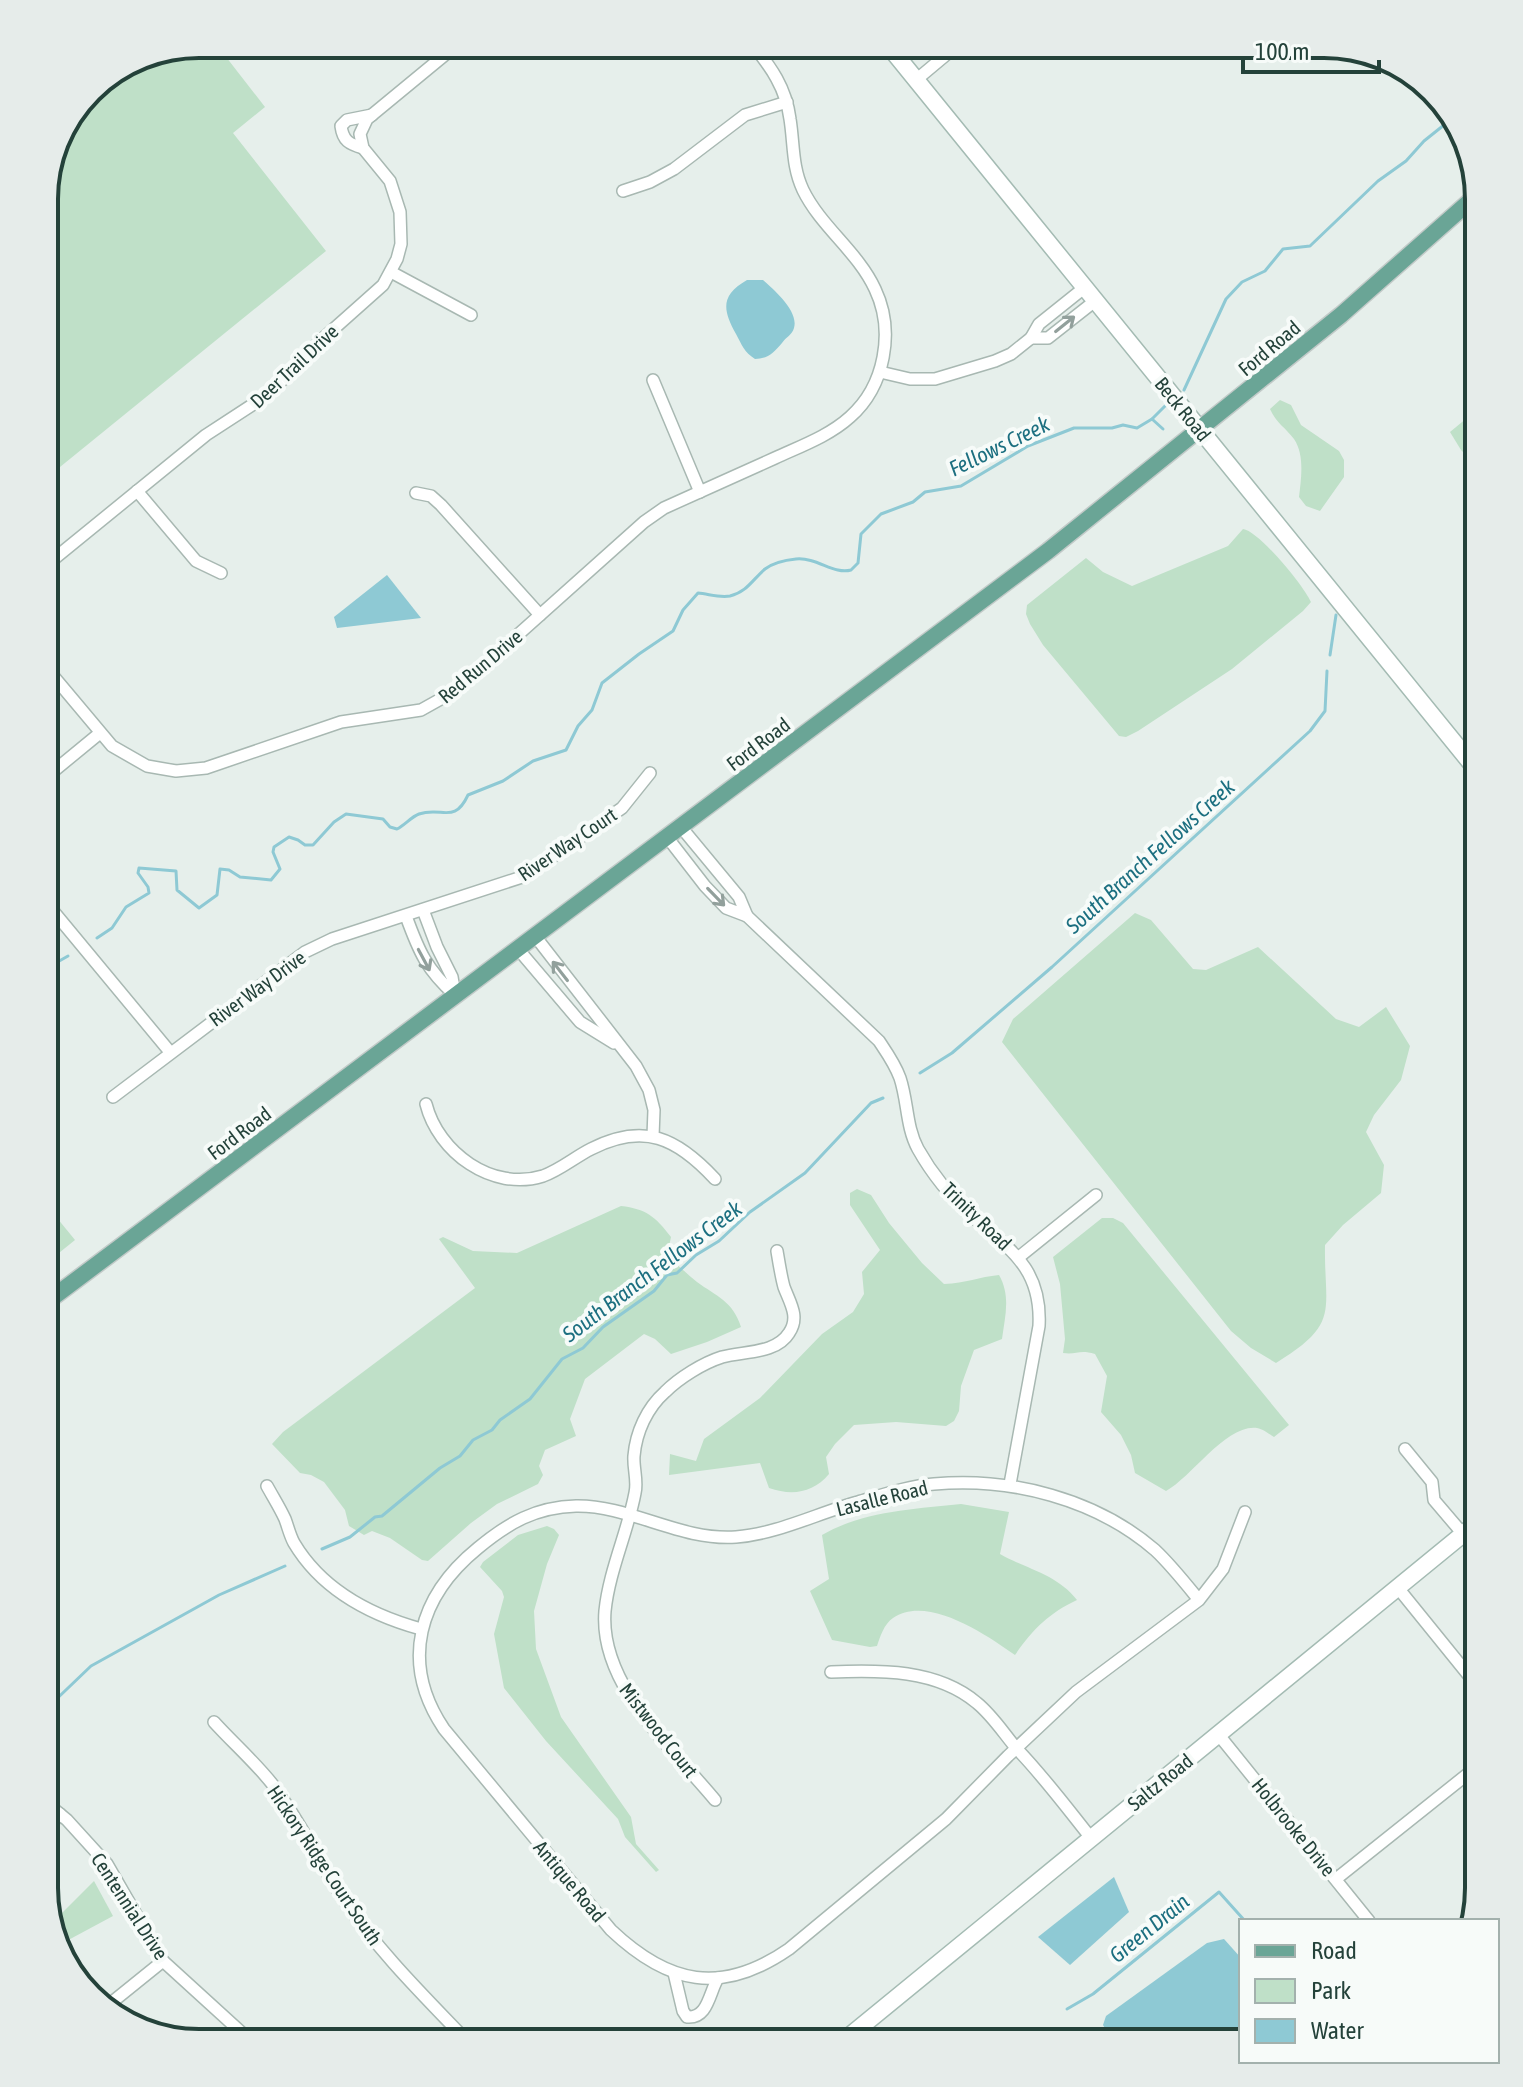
<svg xmlns="http://www.w3.org/2000/svg" width="1523" height="2087" font-family="'Asap Condensed',sans-serif">
<rect width="100%" height="100%" fill="#e6efeb"/>
<g fill="#bfe0c8">
<path d="M199,44H216L265,107L233,133L326,251L44,480V188L60,131L96,83Z"/>
<path d="M1280,400L1291,405L1301,425L1339,451L1344,460V477L1320,511L1306,506L1299,497C1301,480 1305,455 1294,439C1286,428 1276,423 1270,409Z"/>
<path d="M1479,408V468L1461,450L1450,432Z"/>
<path d="M1243,529C1259,531 1304,586 1311,602L1303,611L1232,669L1138,731L1126,737L1119,736L1043,645L1030,624L1026,614L1027,605L1086,558L1103,572L1132,586L1228,546Z"/>
<path d="M1135,913L1151,920L1193,969L1206,970L1258,947L1336,1019L1359,1027L1386,1007L1410,1046L1401,1080L1374,1115L1366,1132L1384,1165L1381,1193L1343,1225L1325,1245C1324,1312 1341,1323 1276,1363L1251,1348L1231,1331L1002,1042L1013,1019Z"/>
<path d="M857,1189L871,1195L889,1223L922,1263L944,1284C966,1283 979,1277 999,1275C1011,1296 1005,1316 1002,1339L974,1350L961,1386L959,1411L954,1421L946,1426L896,1422L854,1425L835,1444L826,1457L829,1474C813,1493 792,1496 769,1488L760,1463L669,1475L670,1454L696,1461L704,1439L760,1398L822,1334L853,1312L864,1294L862,1272L880,1250L850,1205V1193Z"/>
<path d="M44,1202L75,1240L44,1265Z"/>
<path d="M621,1206C646,1209 655,1216 671,1237L667,1256C677,1264 687,1274 697,1282C716,1296 733,1301 741,1327L707,1342L671,1354L655,1339L644,1334L585,1379L570,1419L576,1436L545,1450L539,1466L543,1475L538,1484L497,1504L471,1523L428,1561L422,1560L390,1538L372,1531L364,1535L349,1526L345,1510L324,1482L311,1475L300,1473L272,1444L283,1432L475,1288L439,1239L443,1237L473,1251L517,1253Z"/>
<path d="M1102,1218H1113L1123,1223L1289,1425L1274,1437C1269,1434 1263,1429 1257,1428C1226,1424 1192,1477 1166,1491L1135,1473L1131,1455L1121,1435L1101,1412L1107,1376L1095,1354C1079,1349 1077,1355 1063,1353L1065,1339L1060,1284L1053,1257Z"/>
<path d="M961,1504L1009,1512L1000,1554C1026,1569 1057,1574 1077,1600C1049,1613 1032,1630 1015,1655C987,1635 927,1594 893,1618C884,1624 880,1637 877,1646L870,1647L832,1640L810,1591L829,1579L822,1535C863,1511 915,1509 961,1504Z"/>
<path d="M547,1526L554,1529L559,1535L547,1564L534,1611L536,1649L561,1717L631,1817L636,1844L659,1870L656,1872L625,1837L618,1819L546,1741L504,1688L494,1634L504,1597L502,1591L480,1567L483,1562L518,1535Z"/>
<path d="M94,1881L113,1916L59,1945L53,1922Z"/>
</g>
<g fill="#8ec9d4">
<path d="M747,280H763C774,290 799,311 794,328C792,335 786,337 782,343C773,353 770,358 755,359C744,352 742,345 736,334C722,309 721,295 747,280Z"/>
<path d="M387,575L421,618L337,628L334,617Z"/>
<path d="M1114,1877L1129,1912L1070,1965L1038,1937Z"/>
<path d="M1224,1939L1241,1958V2043L1113,2041L1103,2025L1106,2016L1207,1943Z"/>
</g>
<g fill="none" stroke-linecap="round" stroke-linejoin="round">
<g stroke="#8ec9d4" stroke-width="3">
<path d="M1184,390L1226,299L1242,282L1265,271L1283,249L1310,246L1378,181L1406,161L1424,141L1454,117"/>
<path d="M1152,419L1163,429"/>
<path d="M1330,655L1336,615"/>
<path d="M97,938L112,928L126,907L149,893L148,887L138,873L139,868L176,871L177,890L199,908L217,895L220,869L229,870L240,877L271,880L280,869L273,852L274,847L289,837L298,840L305,845H313L334,822L346,814L383,819L390,827L397,829C405,825 411,817 419,814C442,806 454,825 468,795L503,781L533,761L566,750L578,726L592,710L602,683L639,654L673,631L683,610L698,593C709,594 719,598 730,596C747,592 753,579 765,569C773,563 786,560 796,559C817,557 834,575 851,570L858,563L861,534L881,514L913,502L925,492L961,486L1028,446L1074,428H1112L1123,425L1137,428L1152,419L1166,405"/>
<path d="M44,984L54,964L68,956"/>
<path d="M920,1073L952,1053L1052,967L1310,731L1325,711L1327,671"/>
<path d="M322,1549L350,1537L375,1517L382,1516L440,1468L460,1456L473,1440L492,1430L500,1420L530,1399L562,1359L583,1348L603,1327L654,1291L667,1275L677,1273L696,1255L719,1241L750,1212L805,1173L871,1103L883,1098"/>
<path d="M44,1711L91,1666L219,1595L285,1566"/>
<path d="M1067,2009L1093,1994L1219,1892L1245,1921"/>
</g>
<defs>
<g id="street">
<path d="M916,80L959,44"/>
<path d="M363,148C349,144 343,141 341,126L347,120L372,115"/>
<path d="M623,191L650,182L674,169L745,115L787,102"/>
<path d="M391,272L471,315"/>
<path d="M1031,338H1048L1095,301"/>
<path d="M880,372L910,379H935L995,361L1011,354L1031,338L1039,324L1084,288"/>
<path d="M653,380L700,492"/>
<path d="M137,491L196,561L221,573"/>
<path d="M416,493L431,496L441,505L540,615"/>
<path d="M44,567L206,435L269,394L319,342L383,285L397,259L401,244L400,212L390,181L363,148L360,134L367,119L458,44"/>
<path d="M44,665L112,746L147,766L176,771L206,768L341,722L421,710L455,691L644,522L664,508C701,491 738,475 775,458C801,446 829,436 850,417C885,386 895,331 875,289C858,252 821,227 803,190C792,167 794,144 790,119C786,88 771,67 752,44"/>
<path d="M44,779L100,733"/>
<path d="M667,837L705,886L726,908L747,916L739,897L681,827"/>
<path d="M44,900L170,1052"/>
<path d="M423,910L437,947L452,977L455,995"/>
<path d="M406,916C419,952 427,970 455,995"/>
<path d="M747,916L879,1041C887,1053 895,1064 900,1078C908,1102 906,1127 918,1149C932,1174 952,1198 972,1216C1011,1250 1042,1269 1039,1326L1010,1484"/>
<path d="M535,936L636,1066L649,1090L654,1110L653,1136"/>
<path d="M518,949L580,1022L614,1043"/>
<path d="M113,1097L305,952L332,939L525,876L622,808L650,773"/>
<path d="M426,1104C438,1152 492,1192 543,1176C560,1170 575,1157 591,1149C644,1122 677,1138 715,1179"/>
<path d="M1019,1257L1096,1195"/>
<path d="M1405,1449L1432,1482L1434,1500L1463,1534"/>
<path d="M267,1486C273,1497 280,1508 285,1519C288,1527 290,1536 294,1543C322,1590 370,1615 421,1629"/>
<path d="M44,1555L47,1559"/>
<path d="M1398,1588L1479,1688"/>
<path d="M1199,1600C1186,1584 1171,1565 1155,1550C1096,1499 1011,1477 934,1484C909,1486 882,1495 858,1502C818,1513 777,1534 736,1537C680,1541 630,1505 576,1506C536,1507 508,1523 478,1548C419,1596 399,1662 444,1729L611,1930C668,1984 721,1996 789,1949L946,1819L1008,1756L1076,1692L1199,1600L1223,1569L1245,1512"/>
<path d="M831,1672C880,1670 937,1669 977,1703C993,1716 1004,1734 1017,1749C1044,1777 1067,1808 1091,1838"/>
<path d="M214,1722C233,1743 256,1763 273,1785C300,1821 319,1862 344,1900C379,1952 425,1997 469,2043"/>
<path d="M1218,1734L1369,1921"/>
<path d="M715,1800C671,1747 599,1684 605,1611C609,1571 628,1531 635,1493C638,1481 633,1468 634,1456C636,1432 647,1408 665,1392C679,1378 703,1363 722,1357C744,1351 776,1354 789,1333C800,1317 790,1303 784,1287C781,1276 779,1263 777,1251"/>
<path d="M44,1801L67,1820L107,1864L163,1961L253,2043"/>
<path d="M44,1832L60,1814"/>
<path d="M1336,1879L1479,1765"/>
<path d="M674,1973L683,2011L687,2017C708,2019 709,1993 718,1978"/>
<path d="M106,2007L163,1961"/>
</g>
<g id="secondary">
<path d="M887,44L1479,773"/>
<path d="M841,2043L1479,1521"/>
</g>
<path id="primary" d="M44,1304L1048,551L1341,315L1478,194"/>
</defs>
<use href="#street" stroke="#a8b8b2" stroke-width="14"/>
<use href="#secondary" stroke="#a4bbb3" stroke-width="19"/>
<use href="#primary" stroke="#c2cac8" stroke-width="19"/>
<use href="#street" stroke="#fff" stroke-width="11"/>
<use href="#secondary" stroke="#fff" stroke-width="16"/>
<use href="#primary" stroke="#6aa596" stroke-width="16"/>
</g>
<defs><path id="oneway-shaft" d="M-6 0H5M1.5-3L5.5 0L1.5 3" fill="none" stroke-width="1.6" stroke-linecap="round" stroke-linejoin="round" transform="scale(2)"/></defs>
<g stroke="#92a09c">
<use href="#oneway-shaft" transform="translate(1065 324) rotate(-39)"/>
<use href="#oneway-shaft" transform="translate(716 897) rotate(46)"/>
<use href="#oneway-shaft" transform="translate(424 960) rotate(62)"/>
<use href="#oneway-shaft" transform="translate(560 971) rotate(-128)"/>
</g>
<g text-anchor="middle" dominant-baseline="central" stroke-width="8" stroke-linejoin="round" paint-order="stroke">
<g font-size="20" fill="#24423a" stroke="#f7fbf9">
<text transform="translate(1269 348) rotate(-40)">Ford Road</text>
<text transform="translate(294 366) rotate(-43)">Deer Trail Drive</text>
<text transform="translate(1183 409) rotate(51)">Beck Road</text>
<text transform="translate(480 666) rotate(-40)">Red Run Drive</text>
<text transform="translate(758 744) rotate(-37)">Ford Road</text>
<text transform="translate(567 844) rotate(-34)">River Way Court</text>
<text transform="translate(257 988) rotate(-36)">River Way Drive</text>
<text transform="translate(239 1133) rotate(-37)">Ford Road</text>
<text transform="translate(977 1216) rotate(44)">Trinity Road</text>
<text transform="translate(882 1498) rotate(-14)">Lasalle Road</text>
<text transform="translate(659 1730) rotate(52)">Mistwood Court</text>
<text transform="translate(1160 1782) rotate(-39)">Saltz Road</text>
<text transform="translate(1294 1827) rotate(51)">Holbrooke Drive</text>
<text transform="translate(325 1865) rotate(56)">Hickory Ridge Court South</text>
<text transform="translate(570 1881) rotate(50)">Antique Road</text>
<text transform="translate(130 1906) rotate(57)">Centennial Drive</text>
</g>
<g font-size="22" font-style="italic" fill="#1c6f80" stroke="#f7fbf9">
<text transform="translate(999 446) rotate(-26)">Fellows Creek</text>
<text transform="translate(1150 856) rotate(-42)">South Branch Fellows Creek</text>
<text transform="translate(652 1271) rotate(-37)">South Branch Fellows Creek</text>
<text transform="translate(1149 1928) rotate(-39)">Green Drain</text>
</g>
</g>
<path d="M0 0H1523V2087H0ZM199 58H1324A141 141 0 0 1 1465 199V1888A141 141 0 0 1 1324 2029H199A141 141 0 0 1 58 1888V199A141 141 0 0 1 199 58Z" fill="#e6ecea" fill-rule="evenodd"/>
<path fill="none" stroke="#24423a" stroke-width="4" d="M199 58H1324A141 141 0 0 1 1465 199V1888A141 141 0 0 1 1324 2029H199A141 141 0 0 1 58 1888V199A141 141 0 0 1 199 58Z"/>
<rect x="1239" y="1919" width="260" height="144" fill="#f7fbf9" stroke="#a3b1ad" stroke-width="2"/>
<rect x="1255" y="1945" width="40" height="12" fill="#6aa596" stroke="#a3b1ad" stroke-width="2"/>
<text x="1311" y="1959" font-size="24" fill="#24423a">Road</text>
<rect x="1255" y="1979" width="40" height="24" fill="#bfe0c8" stroke="#a3b1ad" stroke-width="2"/>
<text x="1311" y="1999" font-size="24" fill="#24423a">Park</text>
<rect x="1255" y="2019" width="40" height="24" fill="#8ec9d4" stroke="#a3b1ad" stroke-width="2"/>
<text x="1311" y="2039" font-size="24" fill="#24423a">Water</text>
<path d="M1243 60v12h136v-12" fill="none" stroke="#24423a" stroke-width="4"/>
<text x="1255" y="60" font-size="24" fill="#24423a" stroke="#f7fbf9" stroke-width="6" paint-order="stroke">100 m</text>
</svg>
